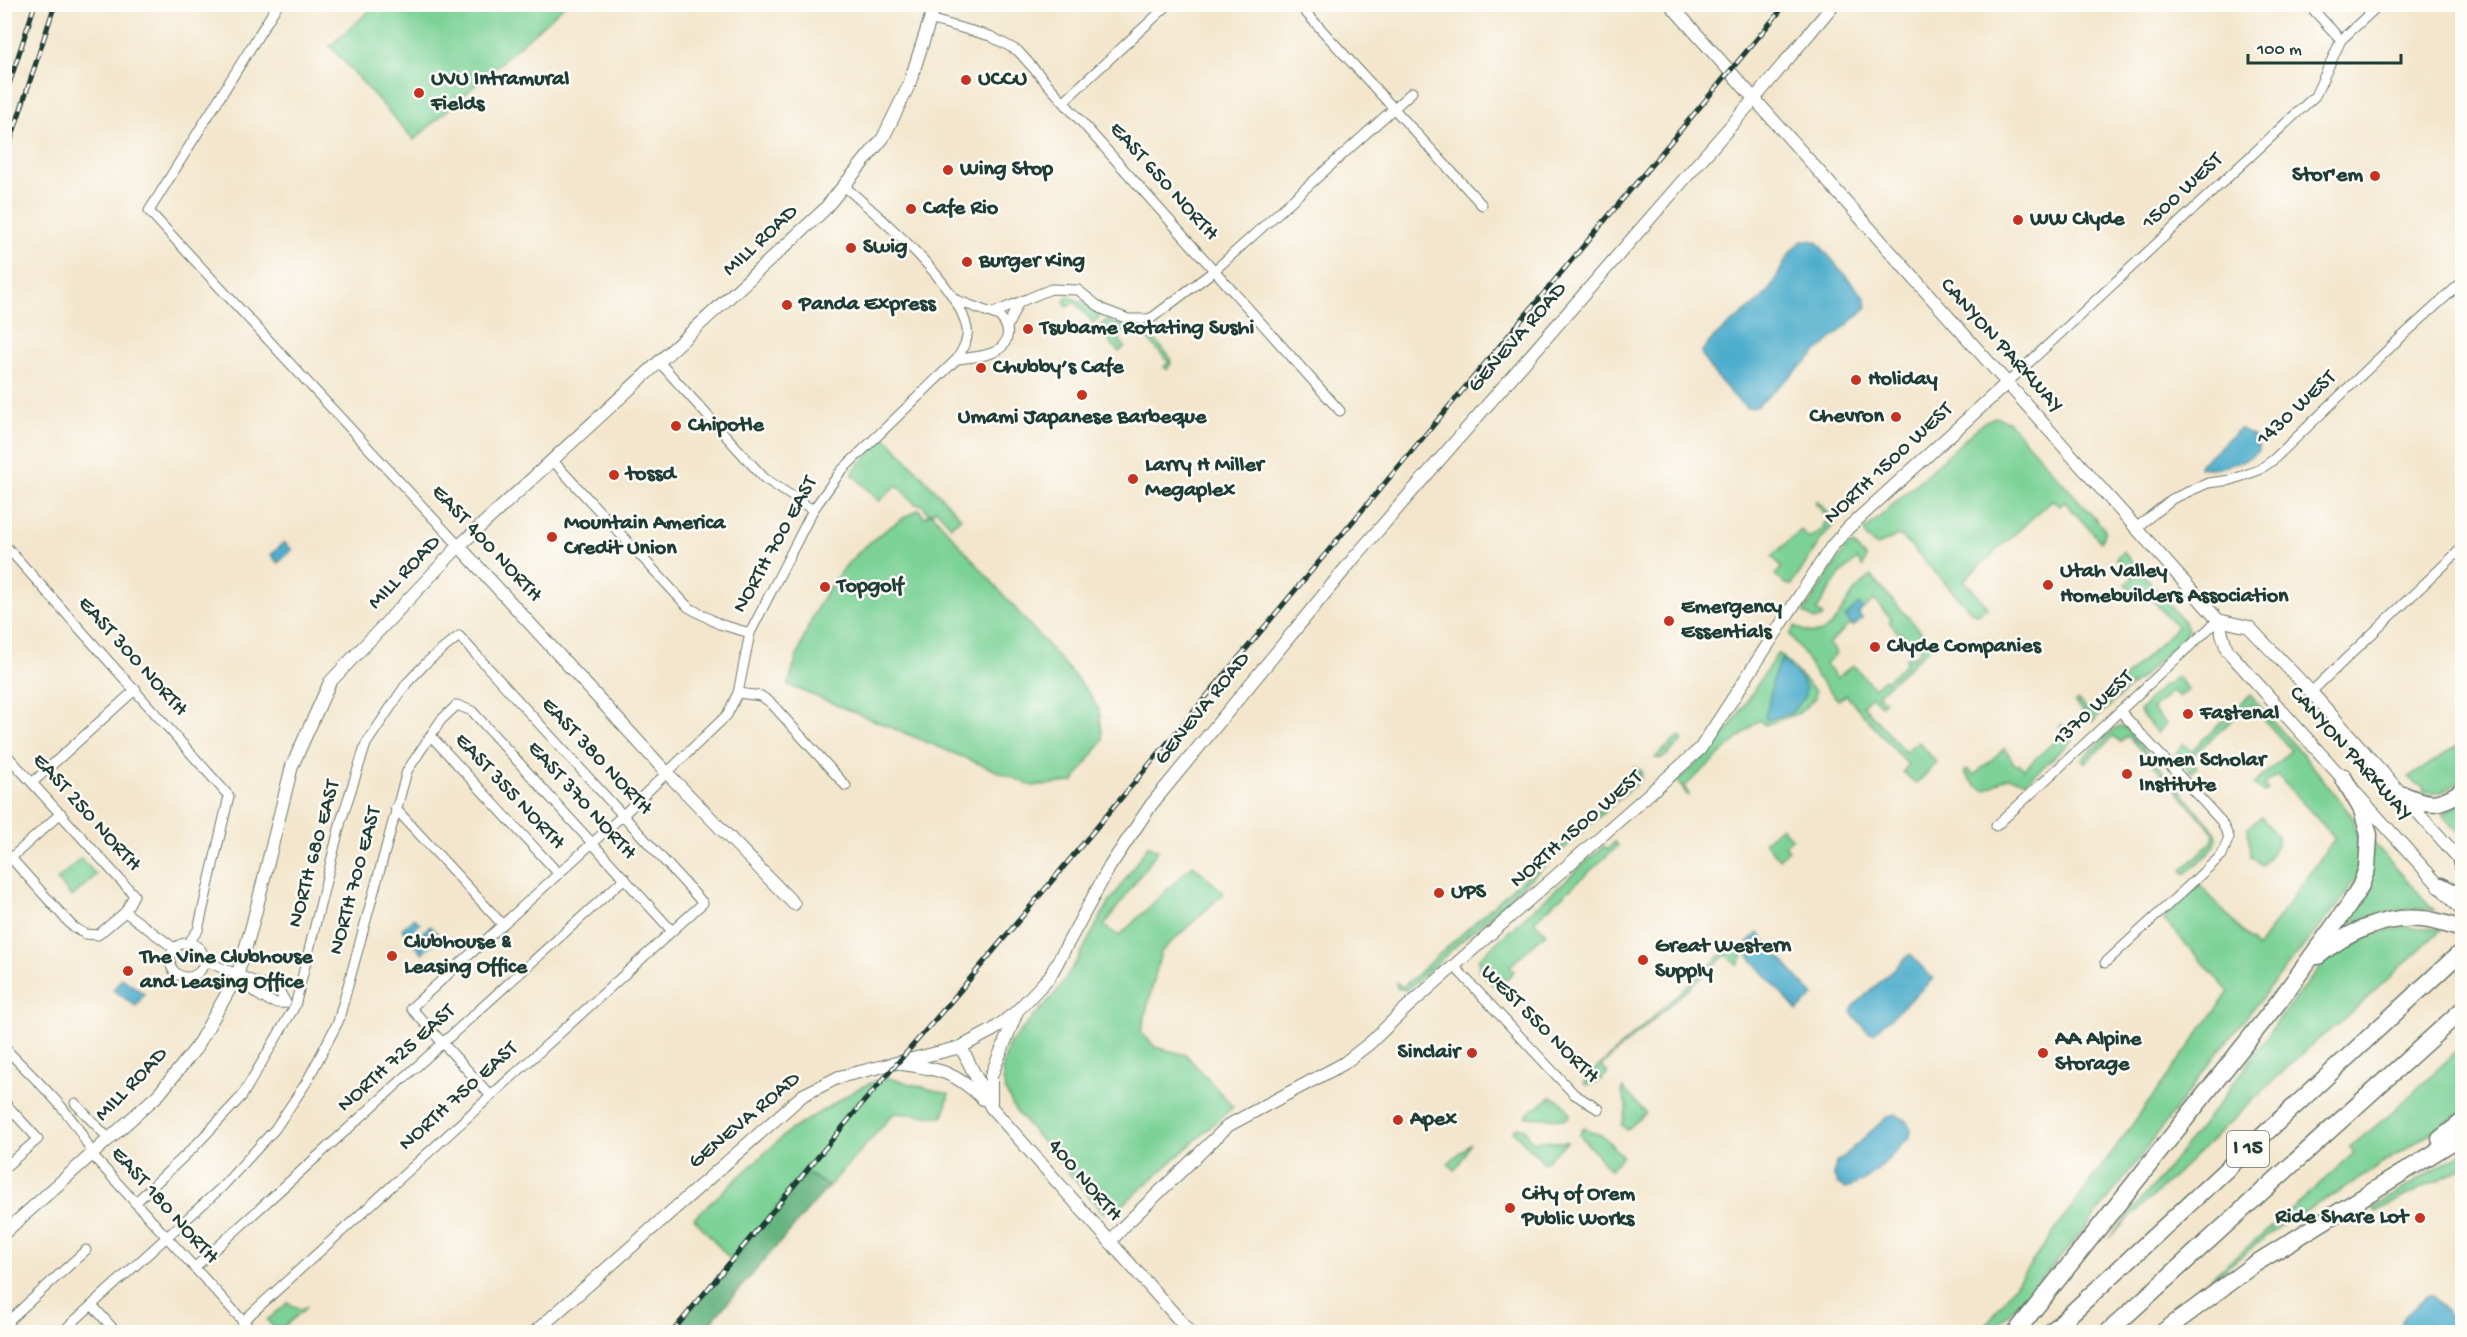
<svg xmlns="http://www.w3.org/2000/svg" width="2467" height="1337" font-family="'Gochi Hand',sans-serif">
<rect width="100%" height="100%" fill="#fdfcf7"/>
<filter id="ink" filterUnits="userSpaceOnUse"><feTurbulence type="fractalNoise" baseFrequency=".0167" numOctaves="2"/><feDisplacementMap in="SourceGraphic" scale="12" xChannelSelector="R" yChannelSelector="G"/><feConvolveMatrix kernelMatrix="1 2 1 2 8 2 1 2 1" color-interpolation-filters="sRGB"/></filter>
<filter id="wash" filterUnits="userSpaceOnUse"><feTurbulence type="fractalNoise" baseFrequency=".008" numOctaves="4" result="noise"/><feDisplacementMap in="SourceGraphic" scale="24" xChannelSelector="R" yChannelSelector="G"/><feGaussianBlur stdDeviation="1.35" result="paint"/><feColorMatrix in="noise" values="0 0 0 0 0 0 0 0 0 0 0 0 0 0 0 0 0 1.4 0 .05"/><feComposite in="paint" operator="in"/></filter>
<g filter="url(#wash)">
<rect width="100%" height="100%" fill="#f3e6cc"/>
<g fill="#7cd296" stroke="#4e8865" stroke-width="1.5" fill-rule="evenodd">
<path d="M376,5V4L565,5L414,140L330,46Z"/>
<path d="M1067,296L1087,304L1100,316L1093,323L1075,302L1067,307L1064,301Z"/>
<path d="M1106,320L1119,325L1144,327L1170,357L1171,363L1167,370L1164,367L1169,362L1140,331L1134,337L1127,330L1120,336V341L1125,347L1119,352L1098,329Z"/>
<path d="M1995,417L2008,421L2105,530L2101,542L2065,502L2059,506L2052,500L1964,580L1988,607L1978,614L1973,613L1903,538L1896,536L1877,546L1866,537L1864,531L1984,422Z"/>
<path d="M885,436L961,518L951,526L936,509L928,514L923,505L915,504L897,485L879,501L853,475L854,470Z"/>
<path d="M1817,501L1834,519V524L1820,541L1792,585L1785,584L1775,575L1782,568L1772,556L1801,530L1809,538L1825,528L1823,525L1829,519L1815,503Z"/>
<path d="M919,509L924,517L932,513L1089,693L1099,710L1103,740L1073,782L1033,786L788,685C813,600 839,554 919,509Z"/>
<path d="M1848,545H1854L1866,558L1863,567L1857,559L1839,576L1816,611L1823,615L1821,618L1814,620L1804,612Z"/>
<path d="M2123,551L2184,622L2188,629L2185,637L2092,722L2075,703L2078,700L2089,712L2177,627L2144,590L2137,596L2126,584L2133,578L2116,558Z"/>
<path d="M1871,576L1933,645L1878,694L1885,701L1881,705L1872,696L1863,705L1905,752L1918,741L1937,763L1916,784L1903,772L1908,765L1846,695L1838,700L1817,677L1806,657L1790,635L1795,626C1829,648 1837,614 1854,592C1859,586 1865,581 1871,576ZM1874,600L1891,619L1889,622L1899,634L1901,632L1910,643L1913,641L1921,650L1912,658L1909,656L1905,660L1907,662L1886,681L1884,679L1874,688L1853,665L1837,678L1825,664L1837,653L1828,644L1849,625L1852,627L1854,626L1846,616L1859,605L1863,609Z"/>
<path d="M1777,654L1781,655L1815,691V698L1799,713L1765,725L1759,720L1684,787L1689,794L1688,796L1677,781L1709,753L1729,729Z"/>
<path d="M2176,676L2188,689L2179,697L2172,691L2152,709L2166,724L2157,733L2139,711L2163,685H2167Z"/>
<path d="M2250,695L2315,769L2355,820L2353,823L2360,843L2362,844L2358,874L2345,896C2299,952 2252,1008 2208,1066C2139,1157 2074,1253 1989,1332H1977L1989,1321L2229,992L2163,919L2200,885L2257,948L2335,838L2277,775L2264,785L2268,790L2263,793L2254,784L2291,750L2250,704L2190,758L2197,767L2191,772L2176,753L2184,744L2191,751Z"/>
<path d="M2061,724L2074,735L2073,739L2027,782C1998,771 2007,782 1985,790L1976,786L1965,774V771L1968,770L1974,775L2005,748L2015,765L2020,764L2024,769L2064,733L2060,727Z"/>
<path d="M2122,726L2125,727L2216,832C2222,848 2197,863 2185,874L2182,870L2212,842L2214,833L2128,736L2120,742L2114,736L2085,763L2082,759L2117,727Z"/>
<path d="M1679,736L1683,741L1662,759L1655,758Z"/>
<path d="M2462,743V780C2450,788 2439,797 2423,792L2424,788L2408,778Z"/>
<path d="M1633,767L1642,771L1641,779L1407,990L1397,988L1396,982L1403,987L1639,774Z"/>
<path d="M2462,801V837L2443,814Z"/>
<path d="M2261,817L2277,836V845L2262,866L2250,856L2248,827Z"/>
<path d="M1781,827L1792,839L1785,845L1789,850L1779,859L1764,842Z"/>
<path d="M2372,841L2434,910C2397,907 2374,913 2340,928Z"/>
<path d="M1615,842L1618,846L1534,921L1546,933L1510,966L1514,971L1506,980L1502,978L1494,986L1479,970V958L1604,846L1608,849Z"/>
<path d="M1148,845L1158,850L1104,926L1119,936L1193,865L1224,893L1161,952L1141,1032L1155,1047L1186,1055L1233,1107L1116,1211L1102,1212L1015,1110L1005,1090L1002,1070L1008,1045L1054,995L1078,959L1104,911Z"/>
<path d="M81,858L96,875L72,897L57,880Z"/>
<path d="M2404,927L2442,929L2340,1023L2321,1037L2289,1066L2110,1237L2161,1177L2226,1094L2285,1011L2322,965L2339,951L2371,934Z"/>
<path d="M1733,944L1743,955L1738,965L1726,955L1601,1066L1608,1073L1597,1083L1586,1085L1584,1083L1586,1078Z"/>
<path d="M2462,1046V1112L2337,1193L2280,1226L2200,1289L2199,1287L2261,1236L2354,1153L2350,1147L2394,1111Z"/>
<path d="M885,1077L949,1094L943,1117L894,1113L829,1186L806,1173L732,1261L694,1218L789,1131L859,1088Z"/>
<path d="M1623,1088L1646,1113L1627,1130L1622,1125L1627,1107L1622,1094Z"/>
<path d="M1551,1097C1559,1098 1568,1107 1570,1115L1566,1119L1526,1117L1528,1113Z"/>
<path d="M1517,1127L1525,1129L1531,1141L1567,1142L1544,1163L1513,1131Z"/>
<path d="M1585,1127L1590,1132L1602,1135L1622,1156L1610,1170L1580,1135L1582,1128Z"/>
<path d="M1471,1143L1456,1169L1454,1170L1448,1163Z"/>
<path d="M2462,1152V1168L2375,1212L2373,1208Z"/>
<path d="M288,1303L300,1309L308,1306L278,1332L267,1320Z"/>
</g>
<path fill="#65b47f" stroke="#42785a" stroke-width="1.5" d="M806,1173L829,1186L702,1332H672Z"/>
<g fill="#4dadcc" stroke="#367580" stroke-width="1.5">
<path d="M1804,240L1816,241L1865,298L1867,307L1756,407L1747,408C1739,403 1699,360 1702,352C1707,338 1752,309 1764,296C1780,280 1783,253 1804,240Z"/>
<path d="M2239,429C2250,431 2258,439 2259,450C2245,463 2218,471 2200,467V464Z"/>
<path d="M284,542L292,550L278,563L271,555Z"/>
<path d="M1859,604L1863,609L1858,613L1862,618L1854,626L1845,617Z"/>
<path d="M1782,659L1801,679L1806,688L1804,699L1791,713L1767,720L1765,717C1773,694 1768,680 1782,659Z"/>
<path d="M414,918L420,924L408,934H405L402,929Z"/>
<path d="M430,926L440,937L422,953L412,942Z"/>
<path d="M1758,933L1814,996L1797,1011L1742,948Z"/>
<path d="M1910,954L1933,979L1874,1033L1868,1032L1851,1012L1854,1006Z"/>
<path d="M122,978L144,994L136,1006L113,990Z"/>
<path d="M1896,1115L1906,1120L1911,1129L1910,1137C1891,1155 1870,1184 1844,1188L1837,1183L1833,1174L1837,1162L1887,1117Z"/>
<path d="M2429,1295L2433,1296L2455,1322L2453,1327L2450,1329L2405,1328L2401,1322L2404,1317Z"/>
</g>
</g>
<g filter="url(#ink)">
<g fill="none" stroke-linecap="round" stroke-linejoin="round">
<defs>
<g id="street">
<path d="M278,4L149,211L459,546"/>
<path d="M1298,4L1482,205"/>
<path d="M2308,4L2341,40"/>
<path d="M929,19L990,36L1018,51L1340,411"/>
<path d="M1064,101L1169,4"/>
<path d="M956,300L999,316C1005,322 1009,329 1007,337C1003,357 973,357 957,359"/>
<path d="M993,313L1051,289L1078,290L1102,309L1128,319H1147L1153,317L1215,270L1412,92"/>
<path d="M1007,327L1018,304"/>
<path d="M660,363L764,478L813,510"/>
<path d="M2006,384L2315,96L2341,40L2380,4"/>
<path d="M553,461L688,607L719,624L750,633"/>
<path d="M2136,528L2172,499L2208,483L2231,480L2259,470L2273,460L2397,341L2462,282"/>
<path d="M4,544L229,796L198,930L189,942"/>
<path d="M2311,692L2462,548"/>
<path d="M738,693L761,696L771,703L846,786"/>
<path d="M431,736L559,874"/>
<path d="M4,752L134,895L125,912L98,935L85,934L72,926L11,858"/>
<path d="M33,782L136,689"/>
<path d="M395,808L502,924"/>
<path d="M1996,826L2218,620"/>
<path d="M4,855L11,858L61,813"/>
<path d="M125,912L174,948"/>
<circle cx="187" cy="960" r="17"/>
<path d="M205,961L280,992L286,1003C266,1006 250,989 237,976"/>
<path d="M2105,963L2222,855L2229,837L2221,821L2120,711"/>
<path d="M1454,966L1574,1094L1598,1109"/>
<path d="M4,1047C34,1079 77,1115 92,1155L253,1332"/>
<path d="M490,1095L411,1008L623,815L727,715L738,693L750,633L813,510L841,471L957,359C962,350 969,340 967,329C960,285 878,215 844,186"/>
<path d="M4,1102L38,1139L4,1168"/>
<path d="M75,1103L109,1139"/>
<path d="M135,1203L194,1147L242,1096L295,1006L341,821L366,744L407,683L427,662L459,636L703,903L242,1322"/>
<path d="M194,1268L625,878"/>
<path d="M92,1305L116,1332"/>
<path d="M15,1332L6,1323L86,1250"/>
<path d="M62,1332L222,1187L275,1129L306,1083L338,1022L407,771L441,720L457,705L472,711L672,931"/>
</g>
<g id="secondary">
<path d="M1670,4L2218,620L2227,650L2462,911"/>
<path d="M459,546L667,773L794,904"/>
<path d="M2218,620L2249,627L2311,692L2462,862"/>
<path d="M961,1047L991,1107L1190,1332"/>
<path d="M902,1064C940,1069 955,1072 983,1099"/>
<path d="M991,1102V1076L1016,1014"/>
<path d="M4,1233L159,1094L196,1048L237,976L252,926L292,766L330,682L459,546L823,211L883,138L909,85L935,4"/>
<path d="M1110,1242L1125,1225L1229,1125L1343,1064L1370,1043L1405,1009L1700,749L1832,546L1848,528L2006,384"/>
<path d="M535,1332L803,1095L839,1077L961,1047L993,1030L1016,1012L1038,989L1050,976L1110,866L1151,805L1354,558L1755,98L1834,4"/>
</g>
<g id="highway">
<path d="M2404,795C2429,806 2439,806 2462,791"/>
<path d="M2461,860L2462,864"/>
<path d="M2441,886L2462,897"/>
<path d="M2318,956C2346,933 2384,915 2422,919C2435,920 2449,925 2462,929"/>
<path d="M2440,1139L2462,1122"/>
<path d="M2016,1332L2280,1000L2349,905L2361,885L2367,868L2369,835L2362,810L2343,777"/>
<path d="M2051,1332L2462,951"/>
<path d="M2108,1332L2462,1010"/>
<path d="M2163,1332L2253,1265L2462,1136"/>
</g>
</defs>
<use href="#street" stroke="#697869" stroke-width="11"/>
<use href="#secondary" stroke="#697869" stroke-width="14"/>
<use href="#highway" stroke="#697869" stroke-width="19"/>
<use href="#street" stroke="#fff" stroke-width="9"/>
<use href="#secondary" stroke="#fff" stroke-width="12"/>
<use href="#highway" stroke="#fff" stroke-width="16"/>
<defs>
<g id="rail">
<path d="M4,100L35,4"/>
<path d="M4,161L55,4"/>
<path d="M672,1332L861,1105L953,999L1786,4"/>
</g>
</defs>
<use href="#rail" stroke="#1f3d34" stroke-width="5"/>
<use href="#rail" stroke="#fdfcf7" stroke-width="3" stroke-dasharray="9" stroke-linecap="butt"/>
</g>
</g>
<g fill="#c8321e" stroke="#fdfcf7" stroke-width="2">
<circle cx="966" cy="80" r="6"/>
<circle cx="419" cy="93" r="6"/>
<circle cx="948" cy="170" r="6"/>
<circle cx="2375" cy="176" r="6"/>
<circle cx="911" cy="209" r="6"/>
<circle cx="2018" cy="220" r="6"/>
<circle cx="851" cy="248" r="6"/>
<circle cx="967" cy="262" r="6"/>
<circle cx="787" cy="305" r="6"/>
<circle cx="1028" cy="329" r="6"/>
<circle cx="981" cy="368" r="6"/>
<circle cx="1856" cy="380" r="6"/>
<circle cx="1082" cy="395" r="6"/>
<circle cx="1896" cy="417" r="6"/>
<circle cx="676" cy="426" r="6"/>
<circle cx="614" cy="475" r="6"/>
<circle cx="1133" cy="479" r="6"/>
<circle cx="552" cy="537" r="6"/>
<circle cx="2048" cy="585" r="6"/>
<circle cx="825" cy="587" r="6"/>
<circle cx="1669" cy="621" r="6"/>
<circle cx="1875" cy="647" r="6"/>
<circle cx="2188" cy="714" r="6"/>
<circle cx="2127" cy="774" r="6"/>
<circle cx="1439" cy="893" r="6"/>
<circle cx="392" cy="956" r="6"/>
<circle cx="1643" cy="960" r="6"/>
<circle cx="128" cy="971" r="6"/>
<circle cx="1472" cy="1053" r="6"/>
<circle cx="2043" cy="1053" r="6"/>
<circle cx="1398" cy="1120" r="6"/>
<circle cx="1510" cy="1208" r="6"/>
<circle cx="2420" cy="1218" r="6"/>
</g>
<g text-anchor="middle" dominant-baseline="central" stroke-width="5" stroke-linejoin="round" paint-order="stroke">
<rect fill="#fdfcf7" stroke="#62766e" stroke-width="1.5" x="2227" y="1131" width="42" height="36" rx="4.5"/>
<g font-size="21" font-weight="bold" fill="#1f3d34">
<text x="2248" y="1149">I 15</text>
</g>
<g font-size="22" font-weight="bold" fill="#1f3d34" stroke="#fdfcf7" text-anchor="start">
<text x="431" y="80">UVU Intramural<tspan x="431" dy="25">Fields</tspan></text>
<text x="978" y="80">UCCU</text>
<text x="960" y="170">Wing Stop</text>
<text x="2363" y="176" text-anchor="end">Stor'em</text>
<text x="923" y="209">Cafe Rio</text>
<text x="2030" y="220">WW Clyde</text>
<text x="863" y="248">Swig</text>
<text x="979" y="262">Burger King</text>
<text x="799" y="305">Panda Express</text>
<text x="1040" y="329">Tsubame Rotating Sushi</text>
<text x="993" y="368">Chubby’s Cafe</text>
<text x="1868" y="380">Holiday</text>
<text x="1884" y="417" text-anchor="end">Chevron</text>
<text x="1082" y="418" text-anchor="middle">Umami Japanese Barbeque</text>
<text x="688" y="426">Chipotle</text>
<text x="1145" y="466">Larry H Miller<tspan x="1145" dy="25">Megaplex</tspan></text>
<text x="626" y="475">tossd</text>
<text x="564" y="524">Mountain America<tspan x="564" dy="25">Credit Union</tspan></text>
<text x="2060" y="572">Utah Valley<tspan x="2060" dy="25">Homebuilders Association</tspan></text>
<text x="837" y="587">Topgolf</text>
<text x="1681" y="608">Emergency<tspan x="1681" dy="25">Essentials</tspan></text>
<text x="1887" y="647">Clyde Companies</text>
<text x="2200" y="714">Fastenal</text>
<text x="2139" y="761">Lumen Scholar<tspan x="2139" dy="25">Institute</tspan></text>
<text x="1451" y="893">UPS</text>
<text x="404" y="943">Clubhouse &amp;<tspan x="404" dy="25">Leasing Office</tspan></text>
<text x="1655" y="947">Great Western<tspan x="1655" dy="25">Supply</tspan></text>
<text x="140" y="958">The Vine Clubhouse<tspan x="140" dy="25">and Leasing Office</tspan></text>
<text x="2055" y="1040">AA Alpine<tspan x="2055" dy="25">Storage</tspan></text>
<text x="1460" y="1053" text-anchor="end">Sinclair</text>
<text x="1410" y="1120">Apex</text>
<text x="1522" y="1195">City of Orem<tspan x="1522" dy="25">Public Works</tspan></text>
<text x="2408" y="1218" text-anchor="end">Ride Share Lot</text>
</g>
<g font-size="22" fill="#1f3d34" stroke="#fdfcf7">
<text transform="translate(1163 182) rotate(48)">EAST 650 NORTH</text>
<text transform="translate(2183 192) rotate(-43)">1500 WEST</text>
<text transform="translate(761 241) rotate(-43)">MILL ROAD</text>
<text transform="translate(1518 338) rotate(-49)">GENEVA ROAD</text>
<text transform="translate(2001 346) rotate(48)">CANYON PARKWAY</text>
<text transform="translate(2297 409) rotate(-43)">1430 WEST</text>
<text transform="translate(1889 464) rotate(-43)">NORTH 1500 WEST</text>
<text transform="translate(486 544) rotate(47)">EAST 400 NORTH</text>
<text transform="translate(776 545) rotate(-61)">NORTH 700 EAST</text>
<text transform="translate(405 573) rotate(-46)">MILL ROAD</text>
<text transform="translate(132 657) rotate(48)">EAST 300 NORTH</text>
<text transform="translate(1203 709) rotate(-51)">GENEVA ROAD</text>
<text transform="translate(2094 709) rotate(-43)">1370 WEST</text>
<text transform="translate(2350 754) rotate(48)">CANYON PARKWAY</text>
<text transform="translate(596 757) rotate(47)">EAST 380 NORTH</text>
<text transform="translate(509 792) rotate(47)">EAST 355 NORTH</text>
<text transform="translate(581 801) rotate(48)">EAST 370 NORTH</text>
<text transform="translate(86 813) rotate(48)">EAST 250 NORTH</text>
<text transform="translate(1577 830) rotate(-41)">NORTH 1500 WEST</text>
<text transform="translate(315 854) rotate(-75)">NORTH 680 EAST</text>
<text transform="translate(356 881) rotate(-75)">NORTH 700 EAST</text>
<text transform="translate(1539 1025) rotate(45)">WEST 550 NORTH</text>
<text transform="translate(397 1059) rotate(-42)">NORTH 725 EAST</text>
<text transform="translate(132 1085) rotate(-46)">MILL ROAD</text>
<text transform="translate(459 1097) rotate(-42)">NORTH 750 EAST</text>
<text transform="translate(745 1121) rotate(-40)">GENEVA ROAD</text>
<text transform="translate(1084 1181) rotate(49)">400 NORTH</text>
<text transform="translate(164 1206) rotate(48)">EAST 180 NORTH</text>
</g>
</g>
<rect width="2467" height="1337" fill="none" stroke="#fdfcf7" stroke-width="24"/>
<path d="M2248 54v9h153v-9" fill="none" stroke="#1f3d34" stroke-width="3"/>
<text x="2257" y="54" font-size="18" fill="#1f3d34" stroke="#fdfcf7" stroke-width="4.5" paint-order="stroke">100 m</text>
</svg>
